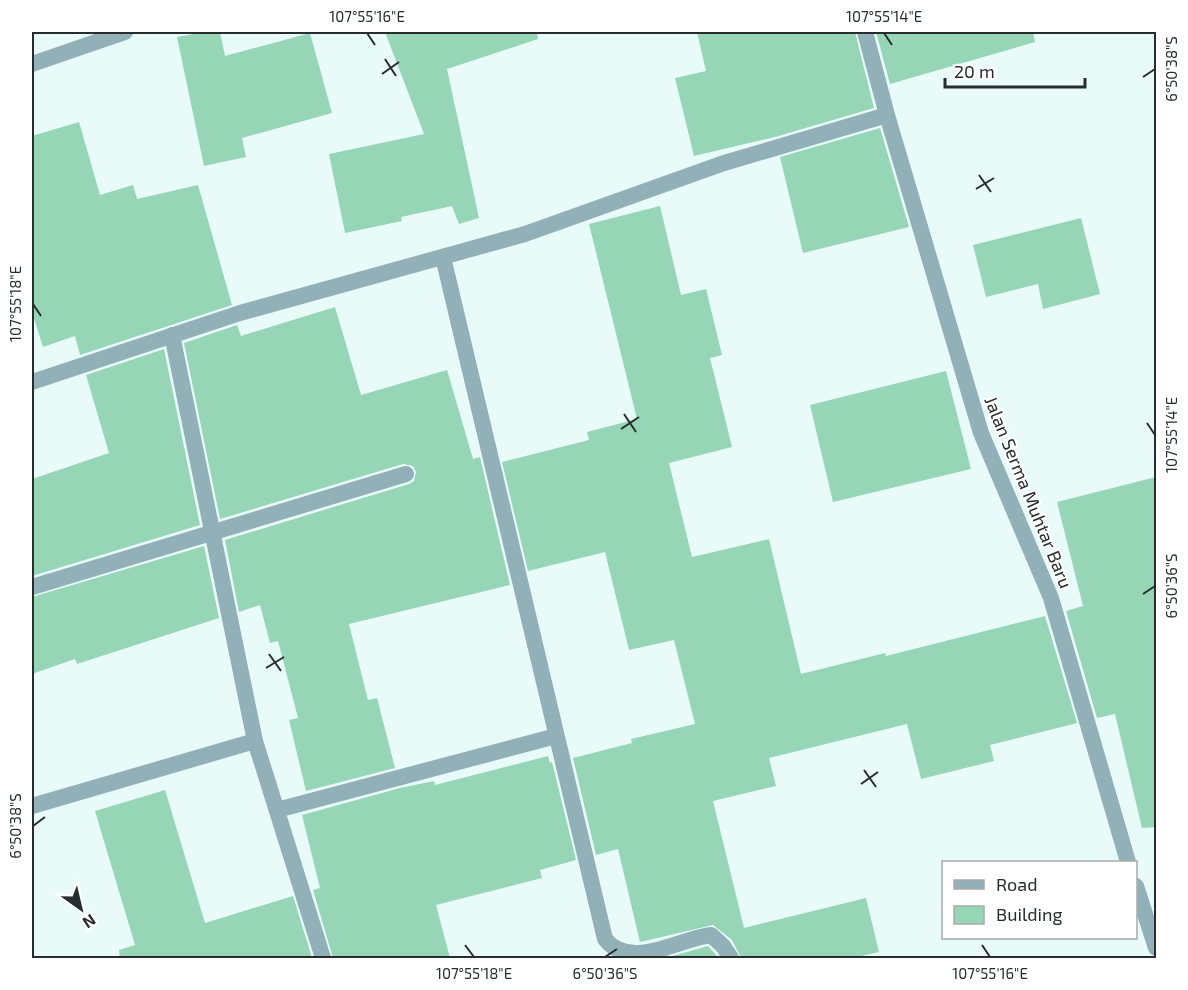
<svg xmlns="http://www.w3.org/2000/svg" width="1188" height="990" font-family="'Exo 2',sans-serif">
<rect width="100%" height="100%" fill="#e8fbf9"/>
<g fill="#96d6b7">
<path d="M205,32H220L225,56L310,33L332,113L242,138L246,157L204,166L177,37Z"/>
<path d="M385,32H537L538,39L447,69L479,218L459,224L452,206L401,217L402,221L345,233L329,154L424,134Z"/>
<path d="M697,32H855L874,108L775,137L694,156L675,78L706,71Z"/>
<path d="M876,32H1033L1035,42L890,84Z"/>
<path d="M79,122L100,195L133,185L137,199L198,185L232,305L80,355L75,336L43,347L32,312V136Z"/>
<path d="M880,128L909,227L803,253L780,157Z"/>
<path d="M660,206L681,295L706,289L722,355L710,358L732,447L669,463L692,557L769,539L801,674L885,653L886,656L1045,616L1077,723L990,745L994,761L921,779L907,724L769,758L776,786L713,801L744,928L866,898L879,952L853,958H741L732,940L713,925L640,942L618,849L596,855L573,758L632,743L631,739L695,724L674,640L629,650L605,552L528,571L502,462L589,440L587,432L637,419L589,224Z"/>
<path d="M1081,218L1100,294L1043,309L1038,284L986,297L973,245Z"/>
<path d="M335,307L361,395L447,370L473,459L480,457L510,585L349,624L368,700L377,698L395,768L306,791L289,720L298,718L278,641L270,643L260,605L239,612L225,540L409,484L414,481L416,472L413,466L403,464L220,519L184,343L237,325L241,336Z"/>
<path d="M164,349L200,525L32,576V479L109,453L86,375Z"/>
<path d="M946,371L971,469L833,502L810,405Z"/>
<path d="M1156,477V827L1142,828L1115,714L1097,718L1066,611L1083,606L1057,502Z"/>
<path d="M204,546L219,618L77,664L75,659L32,674V597Z"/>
<path d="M548,756L550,763L552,762L576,860L540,870L542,878L436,905L450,958H333L313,890L320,888L302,815L400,788L434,781L435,785Z"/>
<path d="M165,790L205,923L293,896L312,958H120L119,950L135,945L95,811Z"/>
<path d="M708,946L719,958H665L701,948Z"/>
</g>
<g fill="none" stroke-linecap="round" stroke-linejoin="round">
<g stroke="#91b0b8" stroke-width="16">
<path d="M865,32L887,115L981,433L1051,598L1128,862"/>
<path d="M32,64L125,32"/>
<path d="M443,257L605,939C630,971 678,939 711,935L723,946L731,958"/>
<path d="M172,335L255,741L323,958"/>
<path d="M32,382L240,313L525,234L724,163L887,115"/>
<path d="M32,587L406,474"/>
<path d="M32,806L255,741"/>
<path d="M277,810L556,736"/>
<path d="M1136,886L1156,948"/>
</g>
</g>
<path fill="none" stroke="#262d2c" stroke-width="2" d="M367,33L375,45M884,33L892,45M385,59L396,76M382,74L399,62M1143,77L1155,69M979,175L991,192M976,189L994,178M33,304L41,316M624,414L636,432M1147,423L1155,435M621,429L639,417M1143,594L1155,586M269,654L281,671M266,668L284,657M864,770L876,787M861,784L878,772M33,826L45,817M465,945L474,957M982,945L990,957M605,957L617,949"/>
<g text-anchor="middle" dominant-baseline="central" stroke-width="4.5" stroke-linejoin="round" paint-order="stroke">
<g font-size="18" fill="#262d2c" stroke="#fff">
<text transform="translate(1029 492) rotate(68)">Jalan Serma Muhtar Baru</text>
</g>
</g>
<rect width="1188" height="990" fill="none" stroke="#ffffff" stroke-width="66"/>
<rect x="942" y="861" width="195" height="78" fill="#ffffff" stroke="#a8abab" stroke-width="1.5"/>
<rect x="954" y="880" width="30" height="9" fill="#91b0b8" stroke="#a8abab" stroke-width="1.5"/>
<text x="996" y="891" font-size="18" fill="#262d2c">Road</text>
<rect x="954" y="906" width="30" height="18" fill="#96d6b7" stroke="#a8abab" stroke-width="1.5"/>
<text x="996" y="921" font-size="18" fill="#262d2c">Building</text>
<g transform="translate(81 909) rotate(146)" stroke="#ffffff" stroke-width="4.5" paint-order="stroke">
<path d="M0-4.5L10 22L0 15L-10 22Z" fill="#262d2c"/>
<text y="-9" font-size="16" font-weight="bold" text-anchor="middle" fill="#262d2c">N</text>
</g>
<path d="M945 78v9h140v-9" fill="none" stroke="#262d2c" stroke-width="3"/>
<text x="954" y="78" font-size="18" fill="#262d2c" stroke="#ffffff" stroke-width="4.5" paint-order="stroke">20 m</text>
<rect x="33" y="33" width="1122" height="924" fill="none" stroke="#262d2c" stroke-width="2"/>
<g font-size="15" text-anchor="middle" fill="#262d2c">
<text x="367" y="22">107°55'16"E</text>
<text x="884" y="22">107°55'14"E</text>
<text transform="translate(1172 69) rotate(-90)" y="5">6°50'38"S</text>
<text transform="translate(16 304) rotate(-90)" y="5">107°55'18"E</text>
<text transform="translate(1172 435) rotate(-90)" y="5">107°55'14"E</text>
<text transform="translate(1172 586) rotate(-90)" y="5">6°50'36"S</text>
<text transform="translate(16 826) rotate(-90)" y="5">6°50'38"S</text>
<text x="474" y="979">107°55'18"E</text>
<text x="605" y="979">6°50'36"S</text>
<text x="990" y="979">107°55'16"E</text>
</g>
</svg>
